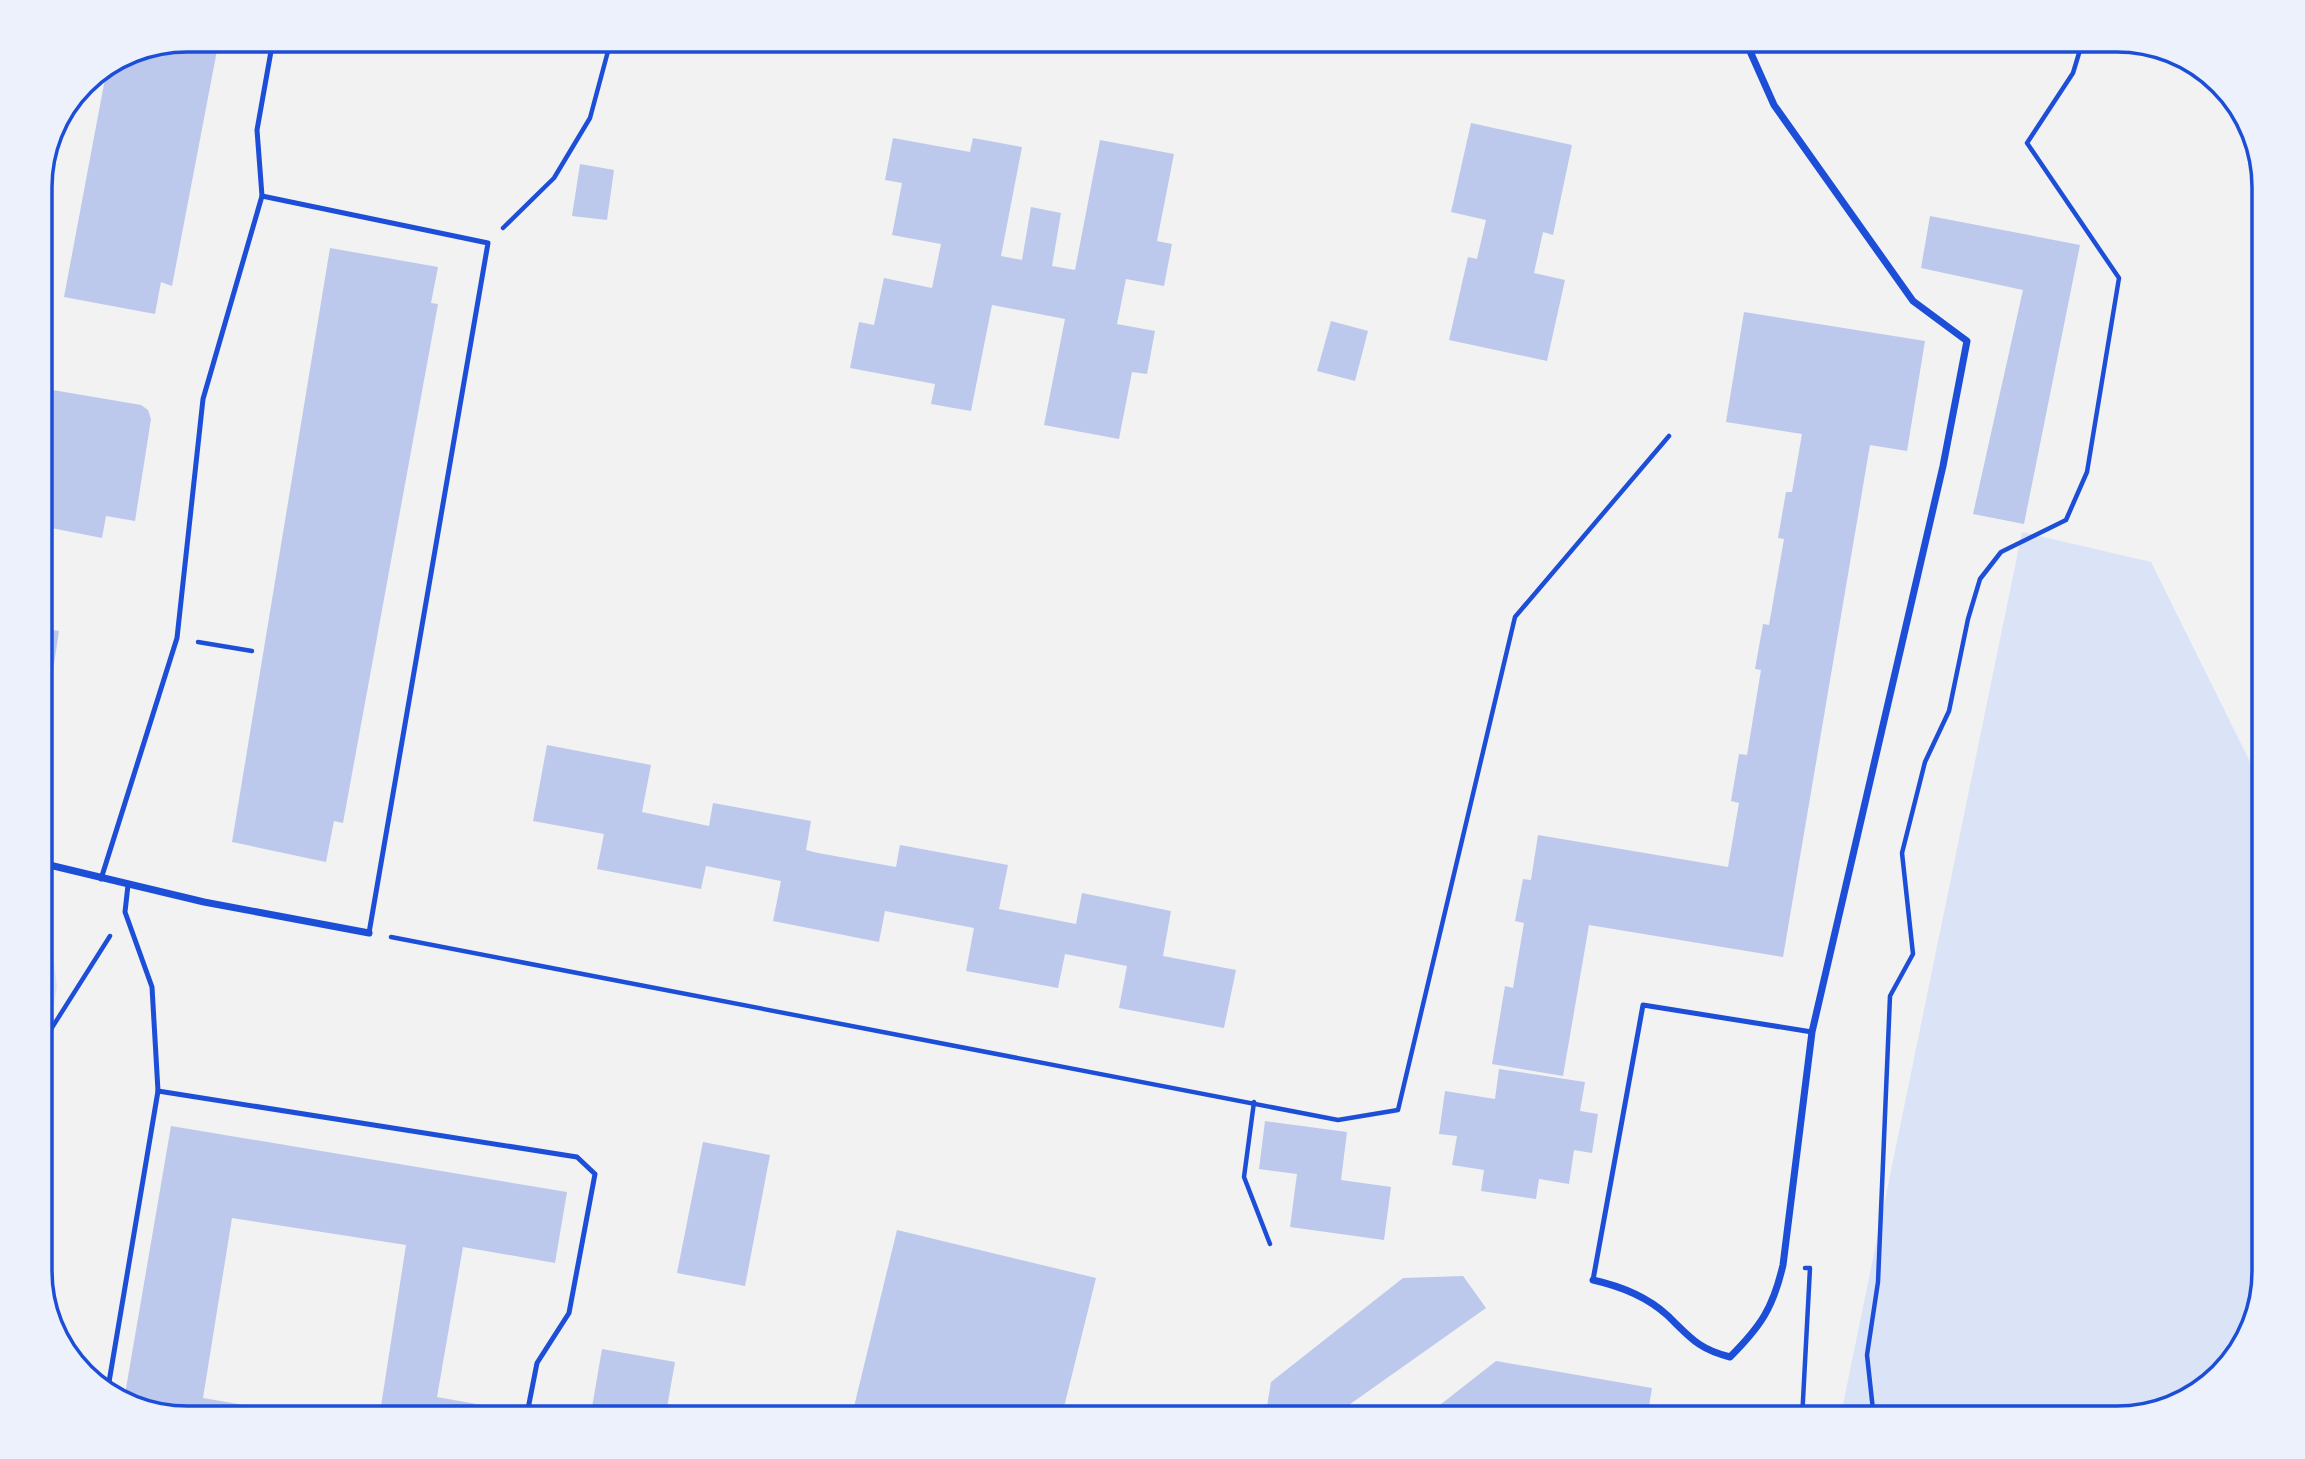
<svg xmlns="http://www.w3.org/2000/svg" width="2305" height="1459" font-family="'Roboto Condensed',sans-serif">
<rect width="100%" height="100%" fill="#f2f2f2"/>
<g fill="#dbe4f7">
<path d="M2022,532L2151,562L2265,792V1271L2240,1353L2191,1399L2118,1419H1840Z"/>
<path d="M41,910L48,912L57,987L41,1076Z"/>
</g>
<g fill="#bdc9ec">
<path d="M188,40H219L172,286L161,282L155,314L64,297L107,68L132,51Z"/>
<path d="M1471,123L1572,145L1553,235L1543,232L1534,273L1565,280L1547,361L1449,340L1468,257L1477,259L1486,220L1451,212Z"/>
<path d="M893,138L970,152L973,138L1022,147L1001,256L1022,260L1031,207L1061,213L1052,266L1075,270L1100,140L1174,154L1157,241L1172,244L1164,286L1126,279L1117,324L1155,331L1147,374L1132,372L1119,439L1044,425L1065,319L992,305L971,411L931,404L935,384L850,368L859,322L874,325L884,278L932,288L941,244L892,235L902,183L885,180Z"/>
<path d="M580,164L614,170L607,220L572,216Z"/>
<path d="M1930,216L2080,245L2024,524L1973,514L2023,290L1921,268Z"/>
<path d="M330,248L438,267L431,303L438,304L343,823L334,821L326,862L232,842Z"/>
<path d="M1744,312L1925,341L1907,451L1870,445L1783,957L1589,925L1563,1076L1492,1064L1505,986L1513,988L1524,923L1515,921L1523,879L1531,880L1538,835L1728,867L1739,803L1731,801L1739,754L1747,755L1761,670L1755,669L1763,624L1769,625L1784,539L1778,538L1786,492H1792L1802,434L1726,422Z"/>
<path d="M1331,321L1368,331L1355,381L1317,371Z"/>
<path d="M41,388L141,405L148,410L151,419L135,521L106,516L102,538L41,526Z"/>
<path d="M41,628L59,631L46,717H41Z"/>
<path d="M547,745L651,765L642,812L709,826L713,803L811,821L806,850L818,853L896,867L900,845L1008,865L999,909L1076,924L1082,893L1171,911L1163,956L1236,970L1224,1028L1119,1008L1127,966L1065,954L1058,988L966,971L974,928L885,911L879,942L773,921L781,881L706,866L701,889L597,869L604,834L533,821Z"/>
<path d="M1499,1069L1585,1082L1580,1111L1598,1114L1592,1153L1574,1150L1569,1184L1539,1179L1536,1199L1481,1191L1484,1170L1452,1165L1457,1136L1439,1134L1445,1091L1495,1099Z"/>
<path d="M1265,1121L1347,1132L1341,1180L1391,1187L1384,1240L1290,1227L1297,1174L1259,1169Z"/>
<path d="M171,1126L567,1192L555,1263L463,1247L437,1397L482,1405L480,1419H379L406,1245L232,1218L203,1398L327,1419H188L124,1400Z"/>
<path d="M703,1142L770,1155L745,1286L677,1273Z"/>
<path d="M897,1230L1096,1278L1061,1419H851Z"/>
<path d="M1463,1276L1486,1308L1329,1419H1265L1271,1382L1403,1278Z"/>
<path d="M602,1349L675,1362L665,1419H590Z"/>
<path d="M1496,1361L1652,1388L1647,1419H1422Z"/>
</g>
<g fill="none" stroke-linecap="round" stroke-linejoin="round">
<g stroke="#1d4ed8" stroke-width="4.5">
<path d="M503,228L554,178L590,118L611,40"/>
<path d="M198,642L252,651"/>
<path d="M391,937L1338,1120L1398,1110L1515,617L1669,436"/>
<path d="M41,1045L110,936"/>
<path d="M1254,1102L1244,1177L1270,1244"/>
<path d="M1802,1419L1810,1268H1805"/>
<path d="M1874,1419L1867,1355L1878,1282L1890,996L1913,954L1902,853L1925,762L1949,711L1968,619L1980,579L2001,552L2066,520L2087,472L2119,278L2027,143L2073,73L2083,40"/>
</g>
<g stroke="#1d4ed8" stroke-width="5">
<path d="M262,196L488,243L369,933"/>
<path d="M101,879L177,638L203,399L262,196L257,130L273,40"/>
<path d="M158,1091L577,1157L595,1174L569,1313L537,1363L526,1419"/>
<path d="M1593,1280L1643,1005L1812,1032"/>
<path d="M107,1394L158,1091L152,987L125,912L128,885"/>
</g>
<g stroke="#1d4ed8" stroke-width="7">
<path d="M41,863L204,902L369,933"/>
<path d="M1593,1280C1620,1286 1646,1296 1667,1315C1691,1338 1698,1349 1730,1357C1761,1326 1773,1308 1783,1265L1812,1032L1943,466L1967,341L1913,301L1774,105L1745,40"/>
</g>
</g>
<path d="M0 0H2305V1459H0ZM187 52H2117A135 135 0 0 1 2252 187V1271A135 135 0 0 1 2117 1406H187A135 135 0 0 1 52 1271V187A135 135 0 0 1 187 52Z" fill="#edf1fc" fill-rule="evenodd"/>
<path fill="none" stroke="#1d4ed8" stroke-width="3.5" d="M187 52H2117A135 135 0 0 1 2252 187V1271A135 135 0 0 1 2117 1406H187A135 135 0 0 1 52 1271V187A135 135 0 0 1 187 52Z"/>
</svg>
